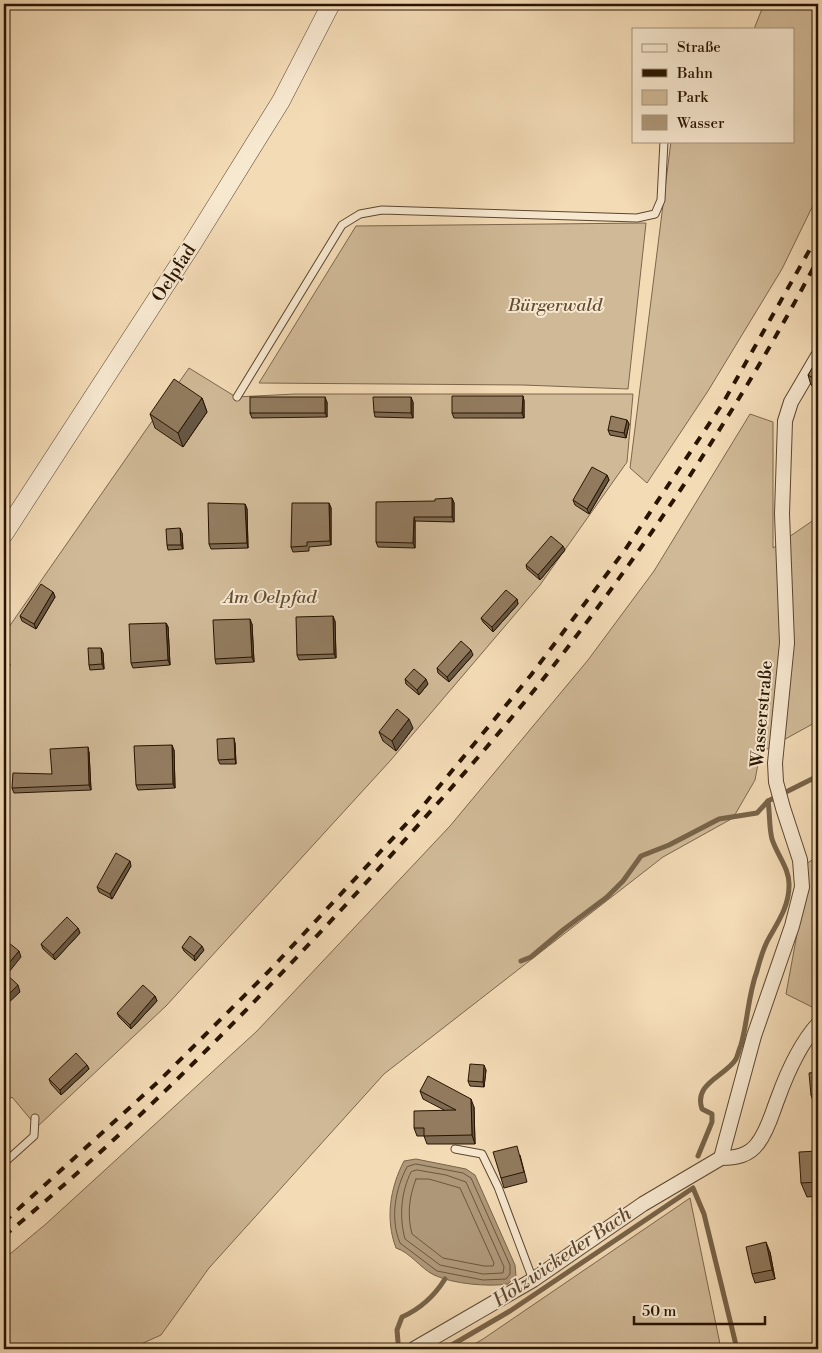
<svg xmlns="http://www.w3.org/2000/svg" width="822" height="1353" font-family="'Libre Bodoni',serif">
<rect width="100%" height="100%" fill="#f3dbb6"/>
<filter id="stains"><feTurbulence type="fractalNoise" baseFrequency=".004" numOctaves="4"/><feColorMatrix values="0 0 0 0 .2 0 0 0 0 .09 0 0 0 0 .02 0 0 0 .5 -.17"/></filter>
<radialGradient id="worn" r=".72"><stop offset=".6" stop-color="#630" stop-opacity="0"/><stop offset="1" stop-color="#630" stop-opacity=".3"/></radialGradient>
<g fill="#d0b997" stroke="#7c664c">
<path d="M764,4H818V195L782,269L708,391L647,483L630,468L671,141H793V29H754Z"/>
<path d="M646,223L628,389L523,385L259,383L356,226Z"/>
<path d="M189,368L236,397L295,394H633L627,462L540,585L390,761L166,1006L37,1127L12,1097L4,1104V634Z"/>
<path d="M750,414L773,422V548L818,517V721L760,753L755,780L733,818L663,857L384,1074L209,1268L161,1335L130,1349H4V1259L47,1223L257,1031L450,826L588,660L654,571Z"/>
<path d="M818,856V1008L816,1009L786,994L801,912L806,864Z"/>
<path d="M690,1198L721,1349H466L483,1339Z"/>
</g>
<path fill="#ae9778" stroke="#786348" d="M416,1159L466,1169L475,1175L515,1265L516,1276L508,1284C488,1287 453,1284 434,1275C420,1268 411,1253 396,1248C385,1219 390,1188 404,1161Z"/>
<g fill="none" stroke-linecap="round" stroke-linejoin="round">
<g stroke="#6b563c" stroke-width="1">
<path d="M416,1164L463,1173L471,1178L510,1265V1274L506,1279L483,1280L437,1271L400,1243C390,1219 395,1189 407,1167Z"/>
<path d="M417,1170L446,1175L466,1182L504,1267L503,1273L483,1274L440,1265L405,1239C399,1217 401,1192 411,1172Z"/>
<path d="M416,1179H429L460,1188L494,1263L493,1266H484L443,1258L412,1234C407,1215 409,1197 416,1179Z"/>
</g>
<g stroke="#786348" stroke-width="5">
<path d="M521,961L531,957L563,930L607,897L623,881L641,856L669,845L719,819L757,813L768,801L818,776"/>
<path d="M698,1156L712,1122V1114L702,1109C693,1083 726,1076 736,1059C738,1055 739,1049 741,1045C748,1020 748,995 757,971C760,960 763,948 769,938C778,922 789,906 789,886C790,869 777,855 772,839C769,828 770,814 768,801"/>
<path d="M398,1342L397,1330L402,1317C420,1309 435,1295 445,1279"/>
<path d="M445,1349L510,1311L693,1188L704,1214L737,1349"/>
</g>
<defs>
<g id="service">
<path d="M237,397L342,225L360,214L382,210L637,218L655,214L661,200L664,141"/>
<path d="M455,1149L482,1154L498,1187L533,1280"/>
<path d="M4,1163L34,1136L35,1118"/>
</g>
<g id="minor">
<path d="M721,1158L754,1036L792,926L802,887L800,860L783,808L776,782L775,763L787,643L782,514L785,421L791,402L818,356"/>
<path d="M414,1349L533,1280L643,1204L721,1158C735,1158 749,1156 758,1143C768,1130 772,1113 778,1098C787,1073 800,1044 818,1024"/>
</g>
<path id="tertiary" d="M4,534L191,246L281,101L331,4"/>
</defs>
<use href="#service" stroke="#5b462e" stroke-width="9"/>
<use href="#minor" stroke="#5b462e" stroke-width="16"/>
<use href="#tertiary" stroke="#5b462e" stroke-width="19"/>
<use href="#service" stroke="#f7e8d0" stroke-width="7"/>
<use href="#minor" stroke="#f7e8d0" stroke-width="14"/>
<use href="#tertiary" stroke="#f7e8d0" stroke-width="18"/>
<g stroke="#281400" stroke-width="4" stroke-dasharray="9 9" stroke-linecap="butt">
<path d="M4,1222L159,1081L269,971L423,806L531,675L625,550L723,403L818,235"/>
<path d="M4,1236C124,1137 235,1024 341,910C409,836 477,761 540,683C644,551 740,408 818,259"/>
</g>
</g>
<g fill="#7e6a52" stroke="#281400">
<path d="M818,364V388L811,385L808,375Z"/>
<path d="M523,396L524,401V418H454L452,413Z"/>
<path d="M202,398L207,412L183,447L155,428L150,414Z"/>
<path d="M327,402V417L252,418L250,413Z"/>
<path d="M413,402V418L375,417L374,412Z"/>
<path d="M627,420L629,424L626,438L610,435L608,430Z"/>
<path d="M607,475L609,480L589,514L575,505L573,500Z"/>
<path d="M452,498L454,503V522L415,521V548L378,547L376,542L435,501Z"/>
<path d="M329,503L331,508V545L309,547V551L293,552L291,547Z"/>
<path d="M245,504L247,509L248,548L211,549L209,544Z"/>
<path d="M182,533L183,549L168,550L167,545Z"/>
<path d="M565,550L540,580L527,569L526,565Z"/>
<path d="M53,592L55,597L36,629L22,621L20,616Z"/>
<path d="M517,599L518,604L493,632L483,622L481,618Z"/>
<path d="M335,621L336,658L299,660L297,655Z"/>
<path d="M166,623L168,627L170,665L133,668L131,663Z"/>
<path d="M252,624L254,662L216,664L215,659Z"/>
<path d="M101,648L103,653L104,669L90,670L89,665Z"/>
<path d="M473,655L449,682L438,673L437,668Z"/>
<path d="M405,679L428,684L419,695L406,684Z"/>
<path d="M413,728L396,751L383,741L379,732Z"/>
<path d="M235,743L236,764H220L218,760Z"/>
<path d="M174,750L175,788L138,790L136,785Z"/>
<path d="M89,752L91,790L14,793L12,788L52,774Z"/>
<path d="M131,866L112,899L99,892L97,887Z"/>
<path d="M78,928L80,933L55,960L43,949L41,944Z"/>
<path d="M182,947L204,950L195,961L184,951Z"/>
<path d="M155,996L157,1001L131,1029L119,1017L117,1013Z"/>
<path d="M87,1065L89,1069L61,1095L51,1084L49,1079Z"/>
<path d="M486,1070L484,1087L470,1086L468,1081Z"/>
<path d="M818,1072V1110L817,1104H814L811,1095Z"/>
<path d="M420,1091L474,1107L475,1144H427L424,1136H417L414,1128L444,1110L423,1099Z"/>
<path d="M818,1151V1196L807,1197L801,1183Z"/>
<path d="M520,1155L527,1182L504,1188L501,1178Z"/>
<path d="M770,1252L775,1279L755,1283L752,1274Z"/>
</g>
<g fill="#665642" stroke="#281400">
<path d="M523,396L524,401V418L522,413Z"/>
<path d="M325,397L327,402V417L325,413Z"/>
<path d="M411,397L413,402V418L411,413Z"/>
<path d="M202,398L207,412L183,447L178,433Z"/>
<path d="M627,420L629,424L626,438L624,433Z"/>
<path d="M607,475L609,480L589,514L587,509Z"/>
<path d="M452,498L454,503V522L452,517Z"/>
<path d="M329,503L331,508V545L330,541Z"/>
<path d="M245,504L247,509L248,548L247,543Z"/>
<path d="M414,517L415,521V548L413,543Z"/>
<path d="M180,528L182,533L183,549L181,545Z"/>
<path d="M563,546L565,550L540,580L538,575Z"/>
<path d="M53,592L55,597L36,629L34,624Z"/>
<path d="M517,599L518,604L493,632L492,627Z"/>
<path d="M333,616L335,621L336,658L334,654Z"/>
<path d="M250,619L252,624L254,662L252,657Z"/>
<path d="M166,623L168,627L170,665L168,660Z"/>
<path d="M101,648L103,653L104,669L102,664Z"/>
<path d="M471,650L473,655L449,682L447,677Z"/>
<path d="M9,661L10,665L4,677V669Z"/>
<path d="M426,679L428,684L419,695L417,690Z"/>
<path d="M409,719L413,728L396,751L392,741Z"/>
<path d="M234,738L235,743L236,764L235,759Z"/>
<path d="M172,745L174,750L175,788L173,784Z"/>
<path d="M88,747L89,752L91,790L89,785Z"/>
<path d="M130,861L131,866L112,899L110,894Z"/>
<path d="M78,928L80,933L55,960L53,955Z"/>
<path d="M202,946L204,950L195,961L194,956Z"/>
<path d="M19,951L21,957L5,977L4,974V969Z"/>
<path d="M18,985L20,992L4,1007V999Z"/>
<path d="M155,996L157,1001L131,1029L130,1025Z"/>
<path d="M87,1065L89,1069L61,1095L60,1090Z"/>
<path d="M484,1065L486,1070L484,1087L483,1082Z"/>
<path d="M471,1099L474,1107L475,1144L472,1135Z"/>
<path d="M766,1242L770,1252L775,1279L772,1270Z"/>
</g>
<g fill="#927b5f" stroke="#281400">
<path d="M815,363L818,364V381L808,375Z"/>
<path d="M174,379L202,398L178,433L150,414Z"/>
<path d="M452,396H523L522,413H452Z"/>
<rect x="250" y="397" width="75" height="16"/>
<path d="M373,397H411V413L374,412Z"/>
<path d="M611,416L627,420L624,433L608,430Z"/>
<path d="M592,467L607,475L587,509L573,500Z"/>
<path d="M452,498V517H414L413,543L376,542V502L435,501V499Z"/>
<path d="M208,503L245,504L247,543L209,544Z"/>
<path d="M292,503H329L330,541L307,542V546L291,547Z"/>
<path d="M180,528L181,545H167L166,529Z"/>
<path d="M551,536L563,546L538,575L526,565Z"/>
<path d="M41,584L53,592L34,624L20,616Z"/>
<path d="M506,590L517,599L492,627L481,618Z"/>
<path d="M333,616L334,654L297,655L296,617Z"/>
<path d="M250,619L252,657L215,659L213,620Z"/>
<path d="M166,623L168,660L131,663L129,624Z"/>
<path d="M461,641L471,650L447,677L437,668Z"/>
<path d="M88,648H101L102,664L89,665Z"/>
<path d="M4,658L9,661L4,669Z"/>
<path d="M414,669L426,679L417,690L405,679Z"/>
<path d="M397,709L409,719L392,741L379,732Z"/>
<path d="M234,738L235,759L218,760L217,739Z"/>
<path d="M172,745L173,784L136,785L134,746Z"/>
<path d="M88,747L89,785L12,788L13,773L52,774L50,749Z"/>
<path d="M116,853L130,861L110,894L97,887Z"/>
<path d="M67,917L78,928L53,955L41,944Z"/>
<path d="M190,936L202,946L194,956L182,947Z"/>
<path d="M4,939L19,951L4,969Z"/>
<path d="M4,972L18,985L4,999Z"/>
<path d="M143,985L155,996L130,1025L117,1013Z"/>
<path d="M76,1053L87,1065L60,1090L49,1079Z"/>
<path d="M470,1064L484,1065L483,1082L468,1081Z"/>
<path d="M818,1072V1109L817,1094L811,1095L809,1073Z"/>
<path d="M428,1076L471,1099L472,1135L424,1136V1128H414V1111L456,1110L420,1091Z"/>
<path d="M517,1146L524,1172L501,1178L493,1152Z"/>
<path d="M818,1151V1182L801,1183L799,1152Z"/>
<path d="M766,1242L772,1270L752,1274L746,1247Z"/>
</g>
<g text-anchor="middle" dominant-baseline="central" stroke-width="4" stroke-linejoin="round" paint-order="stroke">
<g font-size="18" fill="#281400" stroke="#f7e8d0">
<text transform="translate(174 273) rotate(-57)">Oelpfad</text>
<text transform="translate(762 714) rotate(-85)">Wasserstraße</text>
</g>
<g font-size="18" font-style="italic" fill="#634e35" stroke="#f7e8d0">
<text x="555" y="305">Bürgerwald</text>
<text x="270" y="597">Am Oelpfad</text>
</g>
<g font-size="19" font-style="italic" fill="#5e4830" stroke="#f7e8d0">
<text transform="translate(562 1257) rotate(-34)">Holzwickeder Bach</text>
</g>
</g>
<rect width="822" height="1353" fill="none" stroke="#f3dbb6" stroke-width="20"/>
<rect x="5" y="5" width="812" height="1343" fill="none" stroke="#281400" stroke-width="2.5"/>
<rect x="10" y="10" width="802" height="1333" fill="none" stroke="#281400"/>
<rect x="632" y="28" width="162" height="115" fill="#f7e8d0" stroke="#a4937d"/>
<rect x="642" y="44" width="25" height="8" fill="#f7e8d0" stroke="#a4937d"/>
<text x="677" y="52" font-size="15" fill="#281400">Straße</text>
<rect x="642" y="69" width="25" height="8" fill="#281400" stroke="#a4937d"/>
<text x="677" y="78" font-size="15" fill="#281400">Bahn</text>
<rect x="642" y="90" width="25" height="15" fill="#d0b997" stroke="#a4937d"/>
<text x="677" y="102" font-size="15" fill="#281400">Park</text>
<rect x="642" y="115" width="25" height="15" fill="#ae9778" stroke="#a4937d"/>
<text x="677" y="128" font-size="15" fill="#281400">Wasser</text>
<path d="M634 1316v8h131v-8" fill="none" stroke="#281400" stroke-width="2.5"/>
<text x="642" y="1316" font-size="15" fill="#281400" stroke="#f7e8d0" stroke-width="4" paint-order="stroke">50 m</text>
<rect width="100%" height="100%" filter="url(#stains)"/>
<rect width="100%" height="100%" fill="url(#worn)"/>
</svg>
